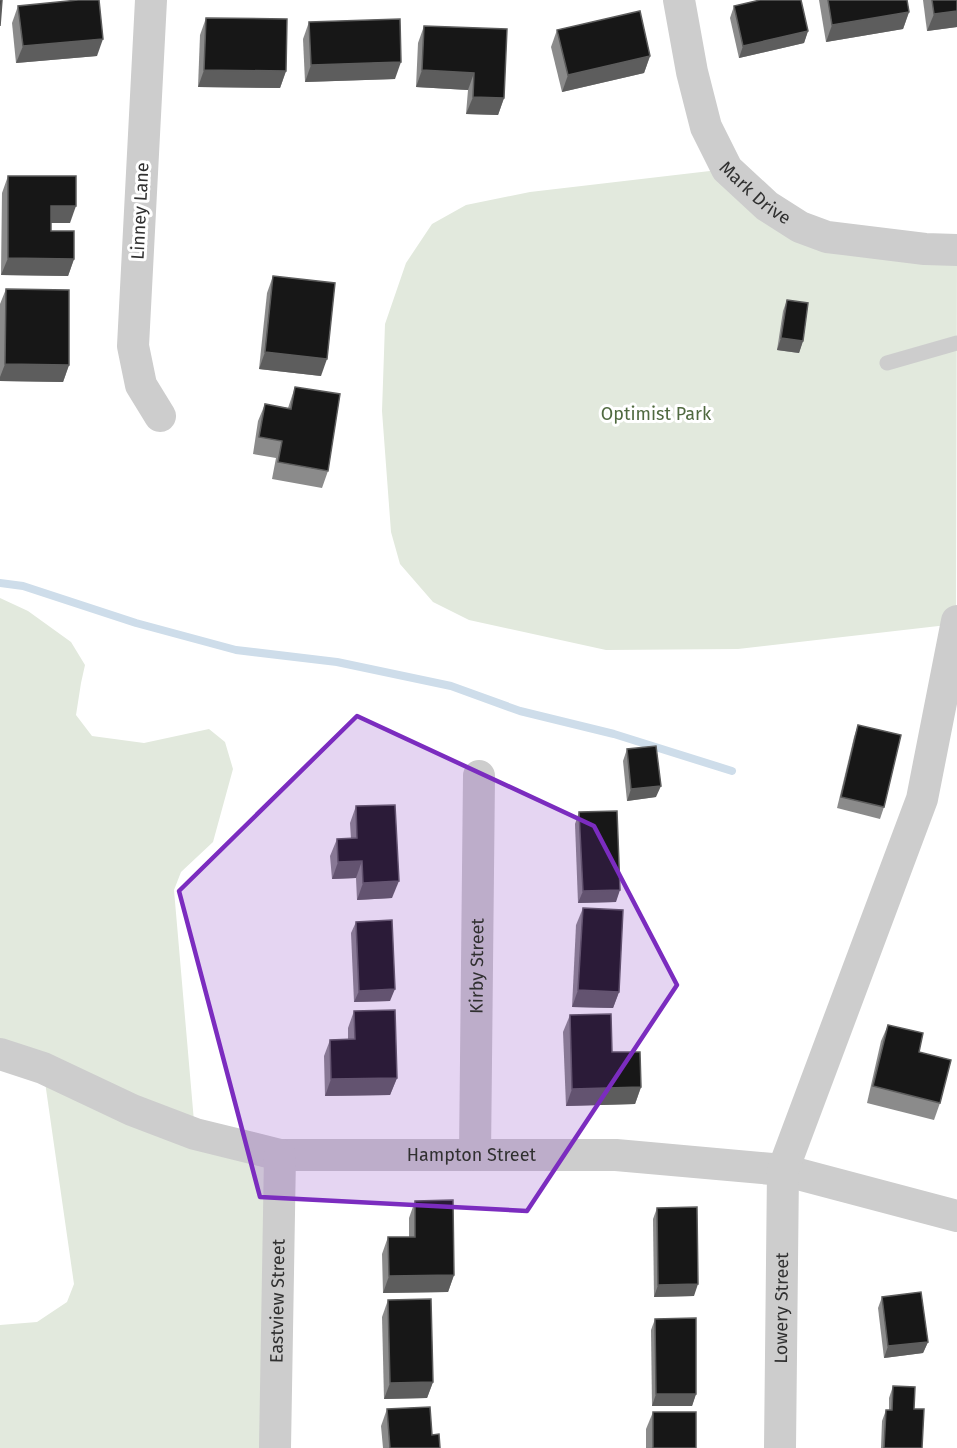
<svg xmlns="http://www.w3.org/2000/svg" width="957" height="1448" font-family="'Fira Sans',sans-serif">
<rect width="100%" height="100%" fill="#fff"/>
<g fill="#e2e9dd">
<path d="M727,169L800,227L957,250L956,624L738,649L606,650L469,620L433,602L400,564L391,532L382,411L385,324L406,263L432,224L466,205L530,192Z"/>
<path d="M0,598L28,611L71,642L85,665L81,683L76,715L92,736L144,743L209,729L225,742L233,769L213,842L181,872L174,890L195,1133L280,1155L275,1448H0V1325L37,1322L67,1302L74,1284L43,1068L0,1054Z"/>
</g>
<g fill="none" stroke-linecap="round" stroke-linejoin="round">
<path stroke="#ceddea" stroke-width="8" d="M0,583L23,586L136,623L236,650L337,662L451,686L520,711L614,734L732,771"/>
<path stroke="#cdcdcd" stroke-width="15" d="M887,363L957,343"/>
<g stroke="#cdcdcd" stroke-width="32">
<path d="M151,0L133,346L141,385L160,416"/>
<path id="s1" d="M679,0L692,72L706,127L727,169L767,206L800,227L827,237L925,249L957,250"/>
<path id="s2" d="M0,1054L43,1068L132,1110L195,1134L280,1155H616L783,1170L957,1216"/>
<path id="s3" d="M475,1155L479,776"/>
<path id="s4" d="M275,1448L280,1155"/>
<path id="s5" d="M780,1448L783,1170L922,799L957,621"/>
</g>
</g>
<g fill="#8b8b8b">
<path d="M819,0H907L909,12L903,29L826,42Z"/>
<path d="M923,0H957V27L927,31Z"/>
<path d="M18,6L97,56L16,63L12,23Z"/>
<path d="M734,6L808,31L804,43L739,58L730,18Z"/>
<path d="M206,18L286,71L280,88L198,87L200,35Z"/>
<path d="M309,22L395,79L305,82L303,39Z"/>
<path d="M424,26L504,98L498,115L466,114L468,90L416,87L418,43Z"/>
<path d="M557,30L650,56L644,73L562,92L551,47Z"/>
<path d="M8,176L70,223H51V231L74,259L68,276L1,275L2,193Z"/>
<path d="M273,276L321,376L259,369L267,293Z"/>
<path d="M6,289L69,365L63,382L0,381V304Z"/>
<path d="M787,300L803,341L799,353L777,350L783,311Z"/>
<path d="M295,387L328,471L322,488L272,479L276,458L253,454L258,421L265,404L288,408Z"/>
<path d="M858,725L884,807L880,819L837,808L854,737Z"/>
<path d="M627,749L656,797L627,801L623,761Z"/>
<path d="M356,806L392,898L357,900L356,878L332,879L330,856L337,839H351L350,823Z"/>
<path d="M579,812L616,902L578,903L575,824Z"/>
<path d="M583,908L619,992L613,1008L572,1007L576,925Z"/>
<path d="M356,922L390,1001L354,1002L351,933Z"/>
<path d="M354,1011L397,1078L390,1095L325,1096L324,1056L330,1040L348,1039V1028Z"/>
<path d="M570,1015L612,1052L641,1087L635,1104L566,1106L563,1032Z"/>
<path d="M888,1025L919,1052L940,1103L934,1120L867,1103L881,1041Z"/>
<path d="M415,1201L454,1275L448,1292L383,1293L382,1254L388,1237H409V1218Z"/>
<path d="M657,1208L694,1296L654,1297L653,1219Z"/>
<path d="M882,1297L928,1342L923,1353L884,1358L878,1308Z"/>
<path d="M388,1300L433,1382L427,1398L384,1399L382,1317Z"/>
<path d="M655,1319L696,1394L692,1406H652L651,1330Z"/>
<path d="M893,1386L914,1409L922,1448H881L882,1421L886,1410H889V1398Z"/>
<path d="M387,1409L432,1435L440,1448H383L381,1426Z"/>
<path d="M653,1412L696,1448H646V1429Z"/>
</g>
<g fill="#5d5d5d">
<path d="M957,11V27L927,31L934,14Z"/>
<path d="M909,12L903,29L826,42L832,25Z"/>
<path d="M808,31L804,43L739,58L743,46Z"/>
<path d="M103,39L97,56L16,63L23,46Z"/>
<path d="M650,56L644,73L562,92L568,75Z"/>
<path d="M401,62L395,79L305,82L311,65Z"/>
<path d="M204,70L286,71L280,88L198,87Z"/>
<path d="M422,70L474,73L468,90L416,87Z"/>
<path d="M473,97L504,98L498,115L466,114Z"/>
<path d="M51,206H76L70,223H45Z"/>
<path d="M8,258L74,259L68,276L1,275Z"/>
<path d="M781,338L803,341L799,353L777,350Z"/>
<path d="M265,352L327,359L321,376L259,369Z"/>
<path d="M5,364L69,365L63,382L0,381V377Z"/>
<path d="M661,786L656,797L627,801L631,789Z"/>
<path d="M362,861L356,878L332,879L338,862Z"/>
<path d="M399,881L392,898L357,900L363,883Z"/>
<path d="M620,890L616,902L578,903L583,891Z"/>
<path d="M395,989L390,1001L354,1002L359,991Z"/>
<path d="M578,990L619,992L613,1008L572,1007Z"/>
<path d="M397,1078L390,1095L325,1096L331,1079Z"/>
<path d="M641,1087L635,1104L566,1106L572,1089Z"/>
<path d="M454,1275L448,1292L383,1293L389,1276Z"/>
<path d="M698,1284L694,1296L654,1297L658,1285Z"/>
<path d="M928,1342L923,1353L884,1358L888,1346Z"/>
<path d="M433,1382L427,1398L384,1399L390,1383Z"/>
<path d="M656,1394H696L692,1406H652Z"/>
</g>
<g fill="#171717" stroke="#5d5d5d" stroke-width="1.5">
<path d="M0,0H2L0,26Z"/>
<path d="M78,0H99L103,39L23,46L18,6Z"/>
<path d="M760,0H801L808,31L743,46L734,6Z"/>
<path d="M828,0H907L909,12L832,25Z"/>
<path d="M932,0H957V11L934,14Z"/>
<path d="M640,11L650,56L568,75L557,30Z"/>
<path d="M206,18L287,19L286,71L204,70Z"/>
<path d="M400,19L401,62L311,65L309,22Z"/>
<path d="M424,26L507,29L504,98L473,97L474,73L422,70Z"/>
<path d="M8,176H76V206H51V231H74V259L8,258Z"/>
<path d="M273,276L335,283L327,359L265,352Z"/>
<path d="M6,289L69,290V365L5,364Z"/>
<path d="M787,300L808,303L803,341L781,338Z"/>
<path d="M295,387L340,394L328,471L278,462L282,441L259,437L265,404L291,409Z"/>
<path d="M858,725L901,735L884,807L841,797Z"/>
<path d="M656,746L661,786L631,789L627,749Z"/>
<path d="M395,805L399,881L363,883L362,861L338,862L337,839L357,838L356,806Z"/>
<path d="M617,811L620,890L583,891L579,812Z"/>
<path d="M583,908L623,910L619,992L578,990Z"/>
<path d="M392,920L395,989L359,991L356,922Z"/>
<path d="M395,1010L397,1078L331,1079L330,1040L355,1039L354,1011Z"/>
<path d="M611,1014L612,1052H640L641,1087L572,1089L570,1015Z"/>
<path d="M888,1025L923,1033L919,1052L951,1060L940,1103L873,1086Z"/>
<path d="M453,1200L454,1275L389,1276L388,1237H415V1201Z"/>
<path d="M697,1207L698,1284L658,1285L657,1208Z"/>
<path d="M921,1292L928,1342L888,1346L882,1297Z"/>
<path d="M431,1299L433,1382L390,1383L388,1300Z"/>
<path d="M696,1318V1394H656L655,1319Z"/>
<path d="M893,1386L915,1387L914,1409H924L922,1448H884L886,1410H892Z"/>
<path d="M430,1407L432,1435L439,1434L440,1448H390L387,1409Z"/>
<rect x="653" y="1412" width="43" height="36"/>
</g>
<path fill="#7b2cbf" fill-opacity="0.2" stroke="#7b2cbf" stroke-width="4.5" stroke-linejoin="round" d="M357,716L594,826L677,985L527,1211L260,1197L179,891Z"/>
<g text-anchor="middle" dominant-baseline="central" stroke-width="6" stroke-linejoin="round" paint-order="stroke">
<g font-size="18" fill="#303030" stroke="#fff">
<text stroke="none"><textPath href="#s1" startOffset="214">Mark Drive</textPath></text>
<text transform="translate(140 211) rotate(-87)">Linney Lane</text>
<text stroke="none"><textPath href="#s3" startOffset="189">Kirby Street</textPath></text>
<text stroke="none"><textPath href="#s2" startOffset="490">Hampton Street</textPath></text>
<text stroke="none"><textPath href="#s4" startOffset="147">Eastview Street</textPath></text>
<text stroke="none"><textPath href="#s5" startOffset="140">Lowery Street</textPath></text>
</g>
<g font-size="18" fill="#506a40" stroke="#fff">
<text x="656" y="414">Optimist Park</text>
</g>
</g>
</svg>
